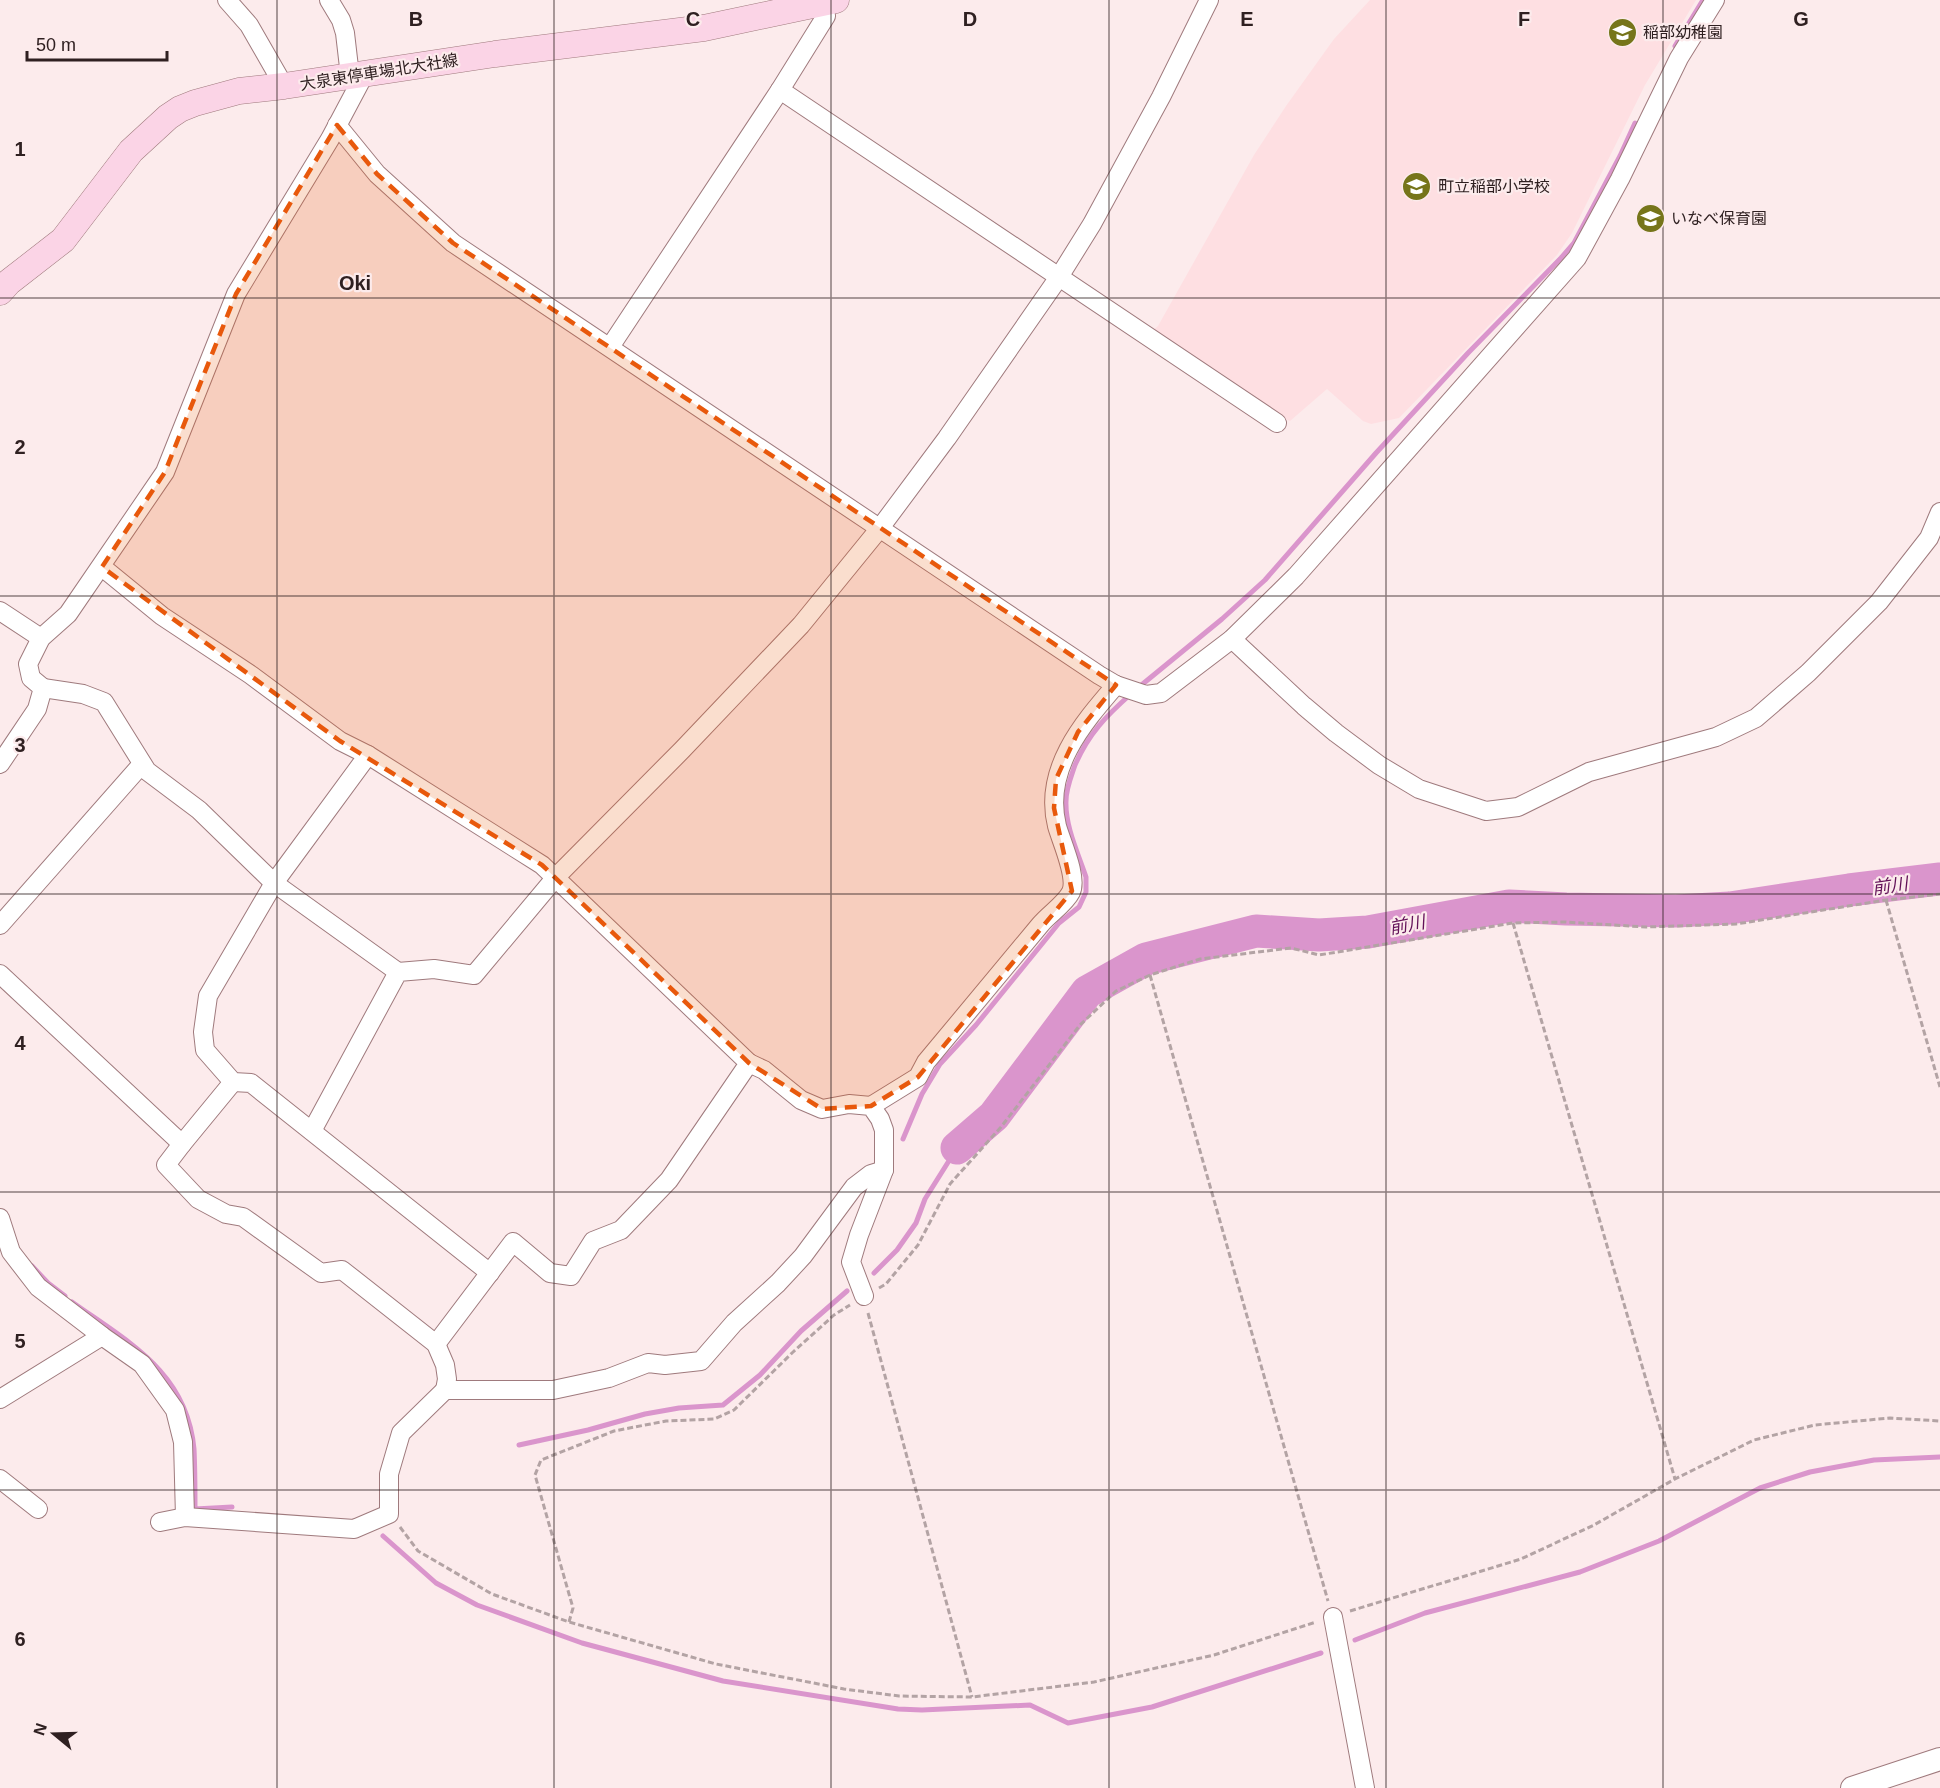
<svg xmlns="http://www.w3.org/2000/svg" width="1940" height="1788" font-family="Arial,'Noto Sans JP',sans-serif">
<rect width="100%" height="100%" fill="#fcebec"/>
<path fill="#fedfe2" d="M1370,0H1696L1645,85L1572,233L1557,255L1399,418L1371,424L1363,421L1327,389L1290,421L1281,417L1152,331L1158,326L1254,155L1286,106L1334,39Z"/>
<g fill="none" stroke-linecap="round" stroke-linejoin="round">
<g stroke="#da95cc" stroke-width="5">
<path d="M1675,46L1703,0"/>
<path d="M1139,687L1222,619L1265,580L1376,453L1468,353L1561,258L1574,243L1620,156L1635,123"/>
<path d="M903,1139L922,1094L940,1064L976,1025L1059,923L1079,907L1086,892V877C1078,853 1065,826 1066,801C1066,788 1071,777 1075,765C1089,733 1106,716 1132,693"/>
<path d="M32,1266L48,1283L65,1296"/>
<path d="M874,1273L897,1250L916,1223L925,1199L957,1148"/>
<path d="M72,1302C128,1342 187,1372 194,1449C195,1469 195,1489 195,1509L232,1507"/>
<path d="M519,1445L588,1430L645,1414L679,1408L723,1405L760,1375L801,1331L847,1291"/>
<path d="M383,1536L436,1583L477,1605L582,1643L723,1681L898,1709L922,1710L1030,1705L1068,1723L1152,1707L1321,1653"/>
<path d="M1355,1640L1425,1613L1580,1572L1659,1541L1760,1488L1810,1472L1874,1460L1940,1457"/>
</g>
<path stroke="#da95cc" stroke-width="33" d="M957,1148L994,1116L1087,992L1146,959L1256,931L1319,935L1368,932L1509,906L1566,909L1676,911L1730,908L1849,890L1940,879"/>
<defs>
<g id="minor">
<path d="M227,0L249,25L284,86"/>
<path d="M329,0L341,20L345,33L350,76"/>
<path d="M780,90L1277,423"/>
<path d="M337,125L377,174L453,243L1099,675L1116,685L1146,695L1161,693L1232,639L1296,576L1577,258L1620,179L1679,58L1715,0"/>
<path d="M610,347L780,90L826,16L823,0"/>
<path d="M102,567L162,616L251,675L340,741L368,755L542,865L749,1063L669,1180L621,1230L593,1241L571,1276L550,1273L513,1242L436,1344"/>
<path d="M0,611L41,638"/>
<path d="M1232,639L1304,706L1336,733L1379,765L1419,789L1486,811L1518,807L1589,772L1716,737L1756,718L1808,673L1879,602L1929,538L1940,512"/>
<path d="M43,688L83,694L104,702L147,771L199,810L274,883L398,972"/>
<path d="M368,755L274,883L208,996L203,1032L205,1050L233,1082L251,1083L490,1273"/>
<path d="M0,764L37,709L43,688L31,678L28,664L41,638L68,614L165,472L236,294L330,139L364,75"/>
<path d="M0,925L142,764"/>
<path d="M0,974L182,1144L233,1082"/>
<path d="M749,1063L764,1070L801,1100L822,1109L849,1104L871,1106L880,1119L884,1130V1170L859,1235L851,1262L864,1296"/>
<path d="M871,1106L918,1077L926,1062C964,1017 1002,971 1040,925C1049,914 1065,904 1071,892C1078,877 1061,841 1057,826C1043,770 1082,724 1116,685"/>
<path d="M312,1131L398,972L434,969L474,975L556,877L682,750L801,625L880,528L947,438L1059,277L1092,224L1161,97L1209,0"/>
<path d="M182,1144L166,1165L198,1199L226,1214L243,1217L321,1273L342,1270L436,1344L445,1365L447,1379L445,1390"/>
<path d="M0,1218L11,1252L38,1287L102,1336L142,1364L175,1410L183,1442L185,1517"/>
<path d="M0,1399L102,1336"/>
<path d="M0,1479L38,1509"/>
<path d="M160,1522L185,1517L354,1529L389,1514V1474L401,1433L445,1390H553L609,1378L648,1363L665,1365L701,1361L734,1323L778,1283L803,1256L854,1187L871,1174L884,1170"/>
<path d="M1333,1617L1365,1788"/>
</g>
<path id="tertiary" d="M1852,1788L1940,1759"/>
<path id="secondary" d="M0,292L9,282L63,240L131,151L168,117L180,109L195,103L239,91L284,86L495,54L704,28L836,0"/>
</defs>
<use href="#minor" stroke="#9f7a7d" stroke-width="20"/>
<use href="#tertiary" stroke="#9f7a7d" stroke-width="24"/>
<use href="#secondary" stroke="#9f7a7d" stroke-width="27"/>
<g stroke="#b3a3a4" stroke-width="3" stroke-dasharray="6 3" stroke-linecap="butt">
<path d="M1886,900L1940,1087"/>
<path d="M1513,923L1675,1479"/>
<path d="M1150,975L1328,1601"/>
<path d="M879,1288L886,1284L918,1245L950,1184L1001,1127L1080,1025L1116,991L1150,975L1200,959L1291,948L1319,955L1513,923L1565,922L1646,927L1736,924L1886,900L1940,894"/>
<path d="M868,1313L972,1697"/>
<path d="M400,1527L418,1551L492,1594L569,1622L716,1664L844,1689L899,1696L972,1697L1094,1682L1214,1655L1316,1622"/>
<path d="M1350,1611L1521,1559L1594,1525L1675,1479L1754,1440L1815,1425L1890,1418L1940,1421"/>
<path d="M569,1622L573,1608L535,1475L541,1460L614,1431L666,1421L714,1419L734,1410L792,1353L834,1315L850,1305"/>
</g>
<use href="#minor" stroke="#fff" stroke-width="18"/>
<use href="#tertiary" stroke="#fff" stroke-width="22"/>
<use href="#secondary" stroke="#fbd4e6" stroke-width="26"/>
</g>
<path fill="#e8590c" fill-opacity="0.2" stroke="#e8590c" stroke-width="4.5" stroke-dasharray="12 8" stroke-linejoin="round" d="M337,125L377,174L453,243L1116,685L1078,732L1056,779L1054,808L1072,891L918,1077L871,1106L822,1109L749,1063L542,865L340,741L102,567L165,472L236,294Z"/>
<path fill="none" stroke="#2f2021" stroke-width="1.5" stroke-opacity="0.55" d="M277,0V1788M554,0V1788M831,0V1788M1109,0V1788M1386,0V1788M1663,0V1788M0,298H1940M0,596H1940M0,894H1940M0,1192H1940M0,1490H1940"/>
<defs>
<symbol id="school-disc" viewBox="-11 -11 22 22"><circle r="9.5" fill="#76751a" stroke="#fcebec"/><path d="M0-5L7-2L0 1L-7-2ZM-4 1L0 2.5L4 1V4Q0 6-4 4Z" fill="#fff"/></symbol>
</defs>
<g fill-rule="evenodd">
<use href="#school-disc" x="1606" y="16" width="33" height="33"/>
<use href="#school-disc" x="1400" y="170" width="33" height="33"/>
<use href="#school-disc" x="1634" y="202" width="33" height="33"/>
</g>
<g text-anchor="middle" dominant-baseline="central" stroke-width="4.5" stroke-linejoin="round" paint-order="stroke">
<g font-size="16" fill="#2f2021" stroke="#fcebec" text-anchor="start">
<text x="1643" y="32">稲部幼稚園</text>
<text x="1438" y="186">町立稲部小学校</text>
<text x="1671" y="218">いなべ保育園</text>
</g>
<g font-size="16" fill="#2f2021" stroke="#fcebec">
<text transform="translate(379 72) rotate(-9)">大泉東停車場北大社線</text>
</g>
<g font-size="18" font-style="italic" fill="#631259" stroke="#fcebec">
<text transform="translate(1890 886) rotate(-8)">前川</text>
<text transform="translate(1407 925) rotate(-11)">前川</text>
</g>
<g font-size="20" font-weight="bold" fill="#2f2021" stroke="#fcebec">
<text x="355" y="283">Oki</text>
</g>
</g>
<g font-size="20" text-anchor="middle" font-weight="bold" fill="#2f2021" stroke="#fcebec" stroke-width="4.5" stroke-linejoin="round" paint-order="stroke">
<text x="416" y="26">B</text>
<text x="693" y="26">C</text>
<text x="970" y="26">D</text>
<text x="1247" y="26">E</text>
<text x="1524" y="26">F</text>
<text x="1801" y="26">G</text>
<text x="20" y="156">1</text>
<text x="20" y="454">2</text>
<text x="20" y="752">3</text>
<text x="20" y="1050">4</text>
<text x="20" y="1348">5</text>
<text x="20" y="1646">6</text>
</g>
<g transform="translate(54 1734) rotate(289)" stroke="#fcebec" stroke-width="4.5" paint-order="stroke">
<path d="M0-4.5L10 22L0 15L-10 22Z" fill="#2f2021"/>
<text y="-9" font-size="16" font-weight="bold" text-anchor="middle" fill="#2f2021">N</text>
</g>
<path d="M27 51v9h140v-9" fill="none" stroke="#2f2021" stroke-width="3"/>
<text x="36" y="51" font-size="18" fill="#2f2021" stroke="#fcebec" stroke-width="4.5" paint-order="stroke">50 m</text>
</svg>
